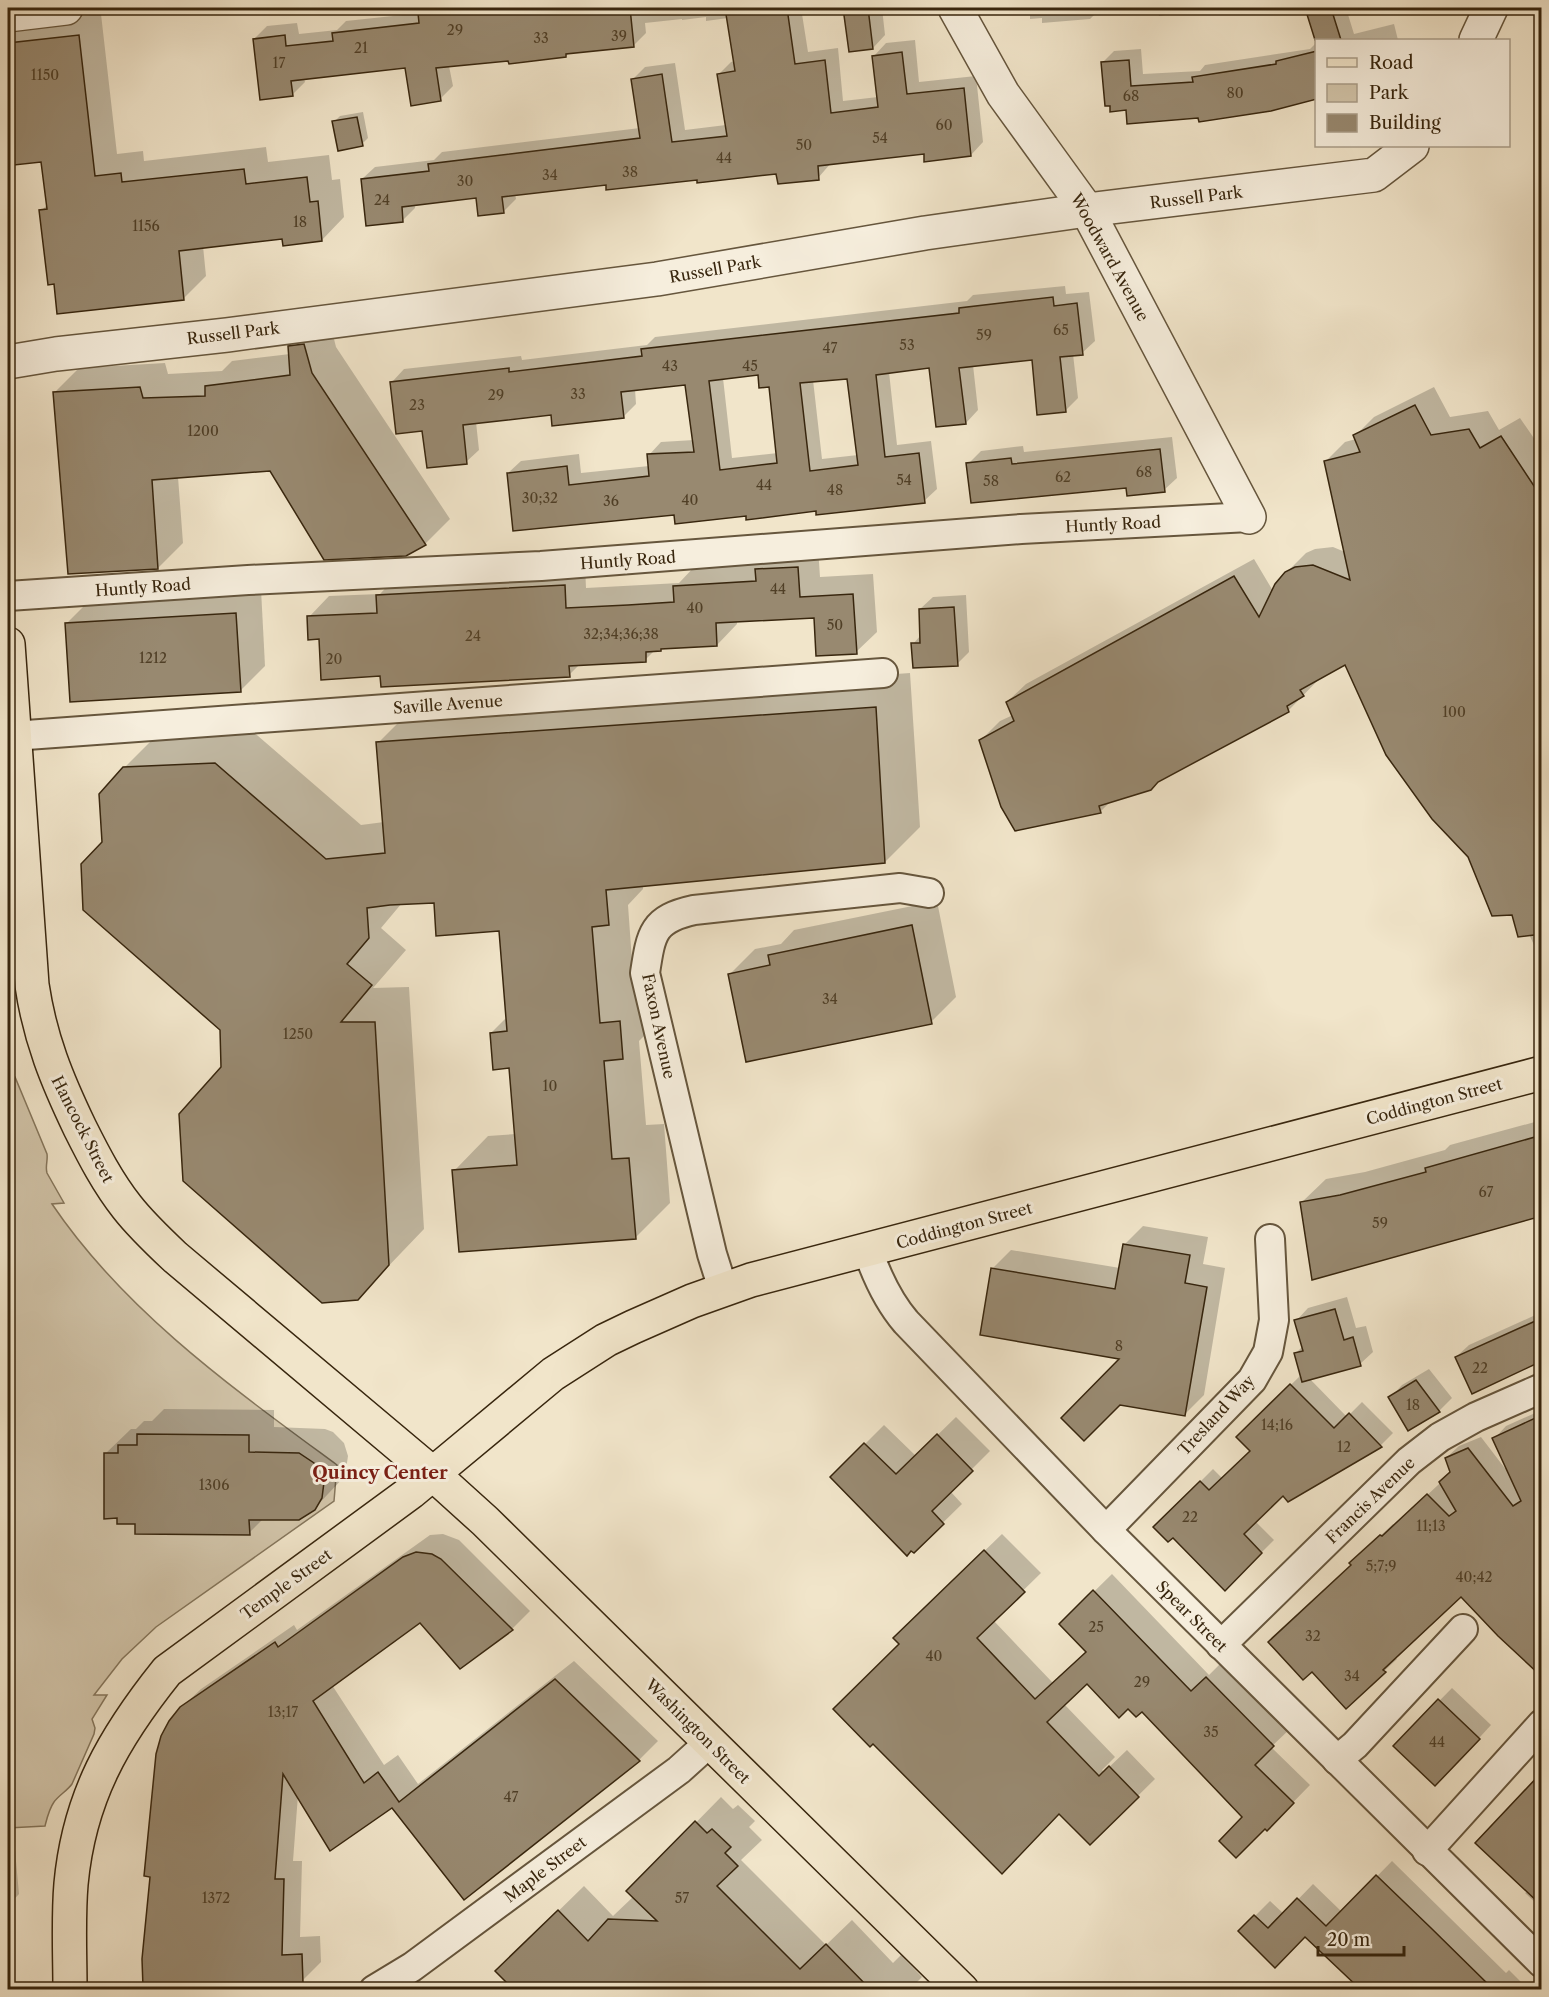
<svg xmlns="http://www.w3.org/2000/svg" width="1549" height="1997" font-family="'Libre Caslon Text',serif">
<rect width="100%" height="100%" fill="#f1e5ca"/>
<filter id="stains"><feTurbulence type="fractalNoise" baseFrequency=".00333" numOctaves="4"/><feColorMatrix values="0 0 0 0 .2 0 0 0 0 .09 0 0 0 0 .02 0 0 0 .5 -.17"/></filter>
<radialGradient id="worn" r=".72"><stop offset=".6" stop-color="#630" stop-opacity="0"/><stop offset="1" stop-color="#630" stop-opacity=".3"/></radialGradient>
<g fill="#d2c5aa" stroke="#85765c" stroke-width="1.5">
<path d="M8,1070L15,1077L47,1154C48,1161 45,1166 47,1173L64,1203L52,1204C125,1312 234,1389 337,1465L334,1501L156,1627L122,1659L94,1695H107L92,1719L95,1728L94,1734L72,1784C67,1791 59,1795 54,1802C49,1809 47,1818 45,1826L8,1828Z"/>
<path d="M306,1983L309,1989L143,1990V1987Z"/>
</g>
<g fill="#0003" fill-rule="evenodd">
<path d="M426,8H882L885,35L873,48L845,9L802,14L808,52L838,48L843,101L878,97L874,56L886,43L915,40L919,82L976,76L983,142L971,155L925,153L831,163L818,178L778,172L607,183L515,194L516,199L503,212L478,197L415,204V208L402,221L362,179L375,167L434,160L442,152L640,128L632,80L645,67L675,63L685,130L726,125L719,74L731,62L735,61L728,18L706,21V17L682,20V19L645,23L646,33L633,46L569,53L566,56L449,66L453,86L440,99L406,66L304,78L305,82L292,95L254,39L267,26L297,23L299,34L337,30L346,21L421,13Z"/>
<path d="M1030,8H1101L1090,19L1042,23V18L1030,19Z"/>
<path d="M1158,8H1208L1159,16Z"/>
<path d="M1307,8H1346L1354,34L1394,24L1398,40H1317Z"/>
<path d="M101,14L117,154L143,151L144,161L266,147L268,162L329,155L332,180L340,179L344,217L322,240L283,237L203,246L206,276L184,298L58,312L55,283L41,211L48,204L43,160L15,163L8,94V39L24,22Z"/>
<path d="M1316,43V98L1199,116L1127,109L1102,63L1114,51L1141,49L1143,74L1200,71L1205,65L1310,49Z"/>
<path d="M363,112L368,138L362,144L334,122L340,116Z"/>
<path d="M1065,286L1066,294L1089,292L1095,341L1082,353L1073,354L1078,398L1065,411L1033,359L973,365L978,410L966,423L931,367L889,372L897,445L931,441L937,489L924,501L747,515L676,513L508,473L521,461L579,454L581,473L649,466V455L661,442L694,440L687,383L635,389L636,404L624,416L552,413L476,422L479,450L466,462L424,430L392,382L404,369L521,356L522,360L647,345L655,337L967,301L973,295ZM759,374L770,386L778,453L732,458L723,378ZM849,377L858,455L822,459L813,380Z"/>
<path d="M329,319L336,347L450,519L425,544L271,469L178,477L183,543L158,568L54,393L79,368L165,363L168,374L222,371L232,361L290,354L289,347L314,321Z"/>
<path d="M1434,387L1450,417L1488,411L1499,430L1520,418L1542,450V952L1538,954L1529,934L1470,856L1346,663L1322,676L1288,711L1111,801L1100,812L981,740L1000,721L1013,715L1007,702L1026,684L1254,559L1273,591L1286,573L1306,553L1315,549L1333,547L1345,552L1326,461L1345,442L1356,439L1355,436L1374,417Z"/>
<path d="M1172,437L1177,478L1164,490L968,464L981,451L1023,446L1024,452Z"/>
<path d="M818,547L820,577L873,574L877,632L856,652L815,616L737,621V624L717,645L663,648L655,650L645,660L581,663L569,675H382L320,638L309,617L329,596L380,594L398,575L585,565L586,588L679,583L695,566Z"/>
<path d="M261,589L265,666L240,691L67,623L92,598Z"/>
<path d="M966,595L969,652L957,664L913,644L921,635L920,609L933,597Z"/>
<path d="M910,673L920,827L885,862L643,885V889L628,905L634,989L657,1023L639,1041L646,1125L664,1124L670,1203L635,1238L454,1171L488,1136L516,1134L511,1067L491,1033L507,1017L500,929L435,901L402,903L381,928L406,950L373,988L409,987L424,1229L357,1299L222,1067V1030L103,842L124,768L159,733L250,729L361,825L384,822L378,743L413,708Z"/>
<path d="M937,901L956,997L931,1022L730,974L755,949L781,944L794,930Z"/>
<path d="M1542,1120V1214L1302,1202L1326,1179L1365,1172L1445,1150L1450,1145Z"/>
<path d="M1143,1226L1208,1237L1203,1264L1225,1268L1204,1395L1185,1414L1122,1358L992,1269L1011,1250L1120,1268L1124,1245Z"/>
<path d="M1347,1297L1356,1328L1366,1326L1373,1352L1360,1364L1309,1378L1347,1417L1362,1402L1393,1433L1381,1445L1289,1500L1283,1494L1255,1521L1274,1540L1225,1589L1173,1536L1155,1527L1213,1469L1223,1479L1252,1451L1238,1437L1301,1375L1295,1354L1303,1346L1296,1321L1308,1308Z"/>
<path d="M1542,1312V1360L1456,1357L1469,1345Z"/>
<path d="M1429,1369L1452,1398L1439,1411L1409,1429L1390,1398L1402,1385Z"/>
<path d="M164,1409L274,1410V1427L325,1429L333,1432L344,1443L348,1456L345,1476L311,1512L264,1518L249,1533L137,1522L105,1454L131,1429H136L144,1421H152Z"/>
<path d="M1542,1410V1675L1461,1594L1395,1657L1397,1659L1346,1707L1353,1565L1364,1551L1393,1524L1395,1525L1452,1472L1446,1458L1459,1446L1481,1437L1507,1471L1494,1439L1506,1426Z"/>
<path d="M956,1417L990,1451L950,1491L962,1504L914,1551L832,1477L884,1425L916,1456Z"/>
<path d="M443,1534L459,1540L530,1611L512,1629L421,1621L332,1685L384,1765L398,1755L418,1784L574,1661L658,1741L639,1760L464,1898L392,1806L298,1795L293,1861H302L300,1937L320,1936L321,1962L302,1981L145,1986L181,1708L201,1689L294,1625L297,1630L430,1535Z"/>
<path d="M1002,1534L1041,1573L993,1620L1053,1683L1088,1651L1061,1624L1112,1574L1209,1675L1224,1660L1291,1728L1271,1747L1310,1785L1267,1829L1245,1817L1142,1709L1128,1707L1087,1682L1064,1704L1115,1757L1102,1770L1104,1772L1127,1750L1155,1779L1090,1843L901,1644L912,1621Z"/>
<path d="M1452,1688L1491,1725L1448,1772L1395,1746Z"/>
<path d="M1542,1772V1906L1540,1907L1525,1893L1528,1891L1477,1843Z"/>
<path d="M10,1795L19,1894L8,1906V1796Z"/>
<path d="M721,1797L733,1809L738,1805L755,1821L749,1827L762,1840L741,1860L826,1945L852,1920L893,1963L901,1955L922,1977L909,1990H516L497,1971L584,1886L613,1916L634,1896L629,1891Z"/>
<path d="M1392,1861L1506,1973L1509,1970L1529,1990H1362L1305,1935L1240,1931L1270,1901L1284,1914L1313,1884L1342,1912Z"/>
</g>
<g fill="#988970" stroke="#38260e" stroke-width="1.5" fill-rule="evenodd">
<path d="M468,8H630L634,47L566,54V57L509,64L508,61L436,68L441,101L411,106L405,68L291,81L293,96L260,100L253,39L285,35L286,46L333,41L332,33L419,23L418,13Z"/>
<path d="M725,8H787L795,64L825,60L831,113L878,107L872,56L902,52L907,94L964,88L971,156L924,162V154L818,166L819,180L778,184L776,174L697,183V180L606,190V185L502,197L504,213L478,216L476,198L402,207L403,222L366,226L361,179L429,171L428,164L640,138L631,79L662,74L672,142L727,136L717,74L735,71Z"/>
<path d="M843,8H868L873,49L849,52Z"/>
<path d="M1305,8H1331L1341,40H1315Z"/>
<path d="M79,35L95,176L121,173L122,182L244,169L246,184L307,177L310,202L318,201L322,241L283,246L282,239L179,251L184,300L57,314L54,284L48,285L39,210L47,209L41,162L14,165L8,107V43Z"/>
<path d="M1317,51V99L1271,111L1199,122L1198,118L1127,124L1126,110L1110,112V106H1105L1101,62L1129,60L1131,86L1193,82L1192,77L1276,64V61Z"/>
<path d="M357,117L363,146L338,151L332,121Z"/>
<path d="M1053,297L1054,306L1077,303L1083,355L1060,357L1066,412L1037,415L1032,360L959,368L966,424L936,427L929,368L876,375L885,457L919,453L925,503L816,515V511L746,520V516L675,524L674,515L513,531L507,473L567,466L569,485L649,476L647,454L694,452L685,385L621,392L624,418L552,426L551,415L463,425L467,464L427,468L422,431L396,434L390,382L509,368V372L642,356L641,349L959,313V308ZM758,375L759,388L769,387L777,463L720,470L709,381ZM847,379L858,465L810,471L800,383Z"/>
<path d="M304,344L312,373L426,545L406,556L324,560L270,471L152,480L158,569L68,574L53,392L140,387L143,398L205,396V386L290,375L288,346Z"/>
<path d="M1415,405L1431,435L1469,429L1480,448L1501,436L1542,498V934L1518,937L1512,915L1492,916L1468,857L1432,819L1386,755L1345,665L1300,690L1304,696L1287,706L1289,712L1158,782L1151,790L1099,806L1101,813L1015,831L1001,807L979,740L1014,721L1006,702L1234,576L1259,617L1275,584L1285,572L1295,567L1313,565L1350,580L1324,461L1360,452L1353,435Z"/>
<path d="M1160,449L1165,492L1127,496L1126,488L971,503L966,463L1011,458L1012,464Z"/>
<path d="M798,567L800,597L853,594L857,654L816,656L814,618L716,623L717,646L661,649V651L646,652V662L569,666L570,677L381,687L380,676L321,680L319,639L308,640L307,616L377,613L376,595L565,585L566,608L628,605L674,602L673,586L756,581L755,569Z"/>
<path d="M954,607L958,666L913,668L911,643H920L919,609Z"/>
<path d="M236,613L241,692L70,702L65,623Z"/>
<path d="M876,707L885,863L606,890L609,925L592,927L600,1023L620,1021L623,1059L604,1061L612,1159L629,1158L636,1239L459,1252L452,1170L517,1165L509,1068L493,1070L490,1033L507,1031L499,931L436,936L434,903L390,905L367,908L369,938L347,964L372,985L341,1022H375L389,1265L358,1300L322,1303L183,1181L179,1114L221,1067L220,1030L83,910L81,864L102,842L99,794L123,767L215,763L326,859L385,853L376,742Z"/>
<path d="M912,925L932,1024L746,1062L728,974L770,965L768,955Z"/>
<path d="M1535,1137L1542,1160V1216L1312,1280L1300,1202L1340,1195L1426,1172L1425,1168Z"/>
<path d="M1123,1244L1190,1255L1185,1283L1207,1287L1185,1416L1120,1405L1084,1441L1061,1418L1119,1359L980,1335L991,1268L1115,1289Z"/>
<path d="M1335,1309L1344,1340L1353,1337L1361,1366L1302,1382L1294,1353L1303,1351L1294,1320Z"/>
<path d="M1542,1318V1361L1472,1394L1455,1357Z"/>
<path d="M1416,1380L1440,1412L1408,1431L1388,1397Z"/>
<path d="M1290,1384L1334,1428L1349,1413L1382,1447L1288,1502L1283,1496L1244,1534L1262,1553L1225,1591L1173,1538L1168,1542L1153,1527L1200,1481L1209,1490L1250,1451L1236,1437Z"/>
<path d="M1542,1415V1677L1498,1636L1461,1597L1383,1670L1386,1672L1346,1709L1312,1672L1303,1680L1268,1642L1351,1565L1349,1563L1380,1535L1382,1536L1427,1494L1449,1516L1456,1511L1439,1482L1450,1472L1445,1458L1468,1448L1513,1506L1521,1501L1492,1438Z"/>
<path d="M137,1434L249,1435V1452L299,1453L314,1463L321,1473L324,1482L322,1498L315,1510L299,1520H249L250,1535L135,1534V1524H117V1518L104,1519V1453H118V1445H137Z"/>
<path d="M937,1434L973,1471L932,1511L944,1524L914,1553L911,1551L907,1556L830,1477L864,1443L896,1474Z"/>
<path d="M984,1550L1025,1592L977,1638L1035,1699L1086,1652L1059,1624L1093,1590L1191,1691L1206,1677L1274,1746L1255,1765L1294,1803L1267,1831L1265,1829L1236,1858L1219,1841L1242,1817L1142,1712L1136,1717L1128,1709L1119,1718L1087,1684L1047,1722L1099,1776L1109,1766L1139,1797L1090,1845L1059,1814L1002,1874L873,1744L870,1747L833,1709L899,1644L893,1638Z"/>
<path d="M416,1552L432,1554L441,1559L513,1630L460,1669L420,1623L313,1701L364,1783L378,1772L399,1802L555,1679L640,1761L464,1900L392,1808L330,1851L283,1774L275,1879H284L282,1955L302,1954L303,1983L143,1987L142,1959L150,1877L144,1876L156,1754L161,1736L169,1721L180,1707L275,1642L278,1647L403,1557Z"/>
<path d="M1438,1699L1480,1739L1435,1786L1393,1746Z"/>
<path d="M1542,1772V1906L1475,1843Z"/>
<path d="M695,1821L707,1833L712,1829L731,1847L725,1853L738,1866L717,1886L800,1969L826,1944L870,1989H513L495,1971L558,1910L588,1941L608,1919L657,1921L626,1891Z"/>
<path d="M1376,1875L1431,1928L1493,1989H1360L1305,1937L1275,1968L1238,1931L1254,1915L1268,1928L1297,1898L1326,1926Z"/>
</g>
<g fill="none" stroke-linecap="round" stroke-linejoin="round">
<defs>
<g id="minor">
<path d="M8,596L248,580L541,566L1021,529L1249,517"/>
<path d="M13,736L883,673"/>
<path d="M868,1251C877,1277 888,1301 906,1322L1106,1530L1542,1963"/>
<path d="M723,1289L712,1254L645,973C651,933 653,919 694,910L900,888L929,893"/>
<path d="M1106,1530L1252,1380L1268,1352L1274,1320L1270,1239"/>
<path d="M1221,1645L1409,1461L1440,1437L1476,1417L1542,1388"/>
<path d="M1337,1760L1355,1745L1463,1629"/>
<path d="M1427,1851L1542,1724"/>
<path d="M374,1990L412,1967L679,1770L710,1742"/>
</g>
<g id="tertiary">
<path d="M955,8L1003,94L1087,210L1249,517"/>
<path d="M8,15L66,8"/>
<path d="M1476,40L1491,8"/>
<path d="M8,362L56,354L227,335L657,279L925,233L1087,210L1374,175L1412,146"/>
</g>
<g id="primary">
<path d="M8,644L32,985C40,1039 57,1080 80,1128C94,1156 108,1183 127,1207C141,1225 158,1241 175,1257L433,1474L485,1521L962,1990"/>
<path d="M70,1990C70,1955 68,1919 71,1884C79,1797 114,1737 167,1671L411,1492L553,1374L606,1340L633,1327L692,1301L751,1280L1542,1073"/>
</g>
</defs>
<use href="#minor" stroke="#66563d" stroke-width="32"/>
<use href="#tertiary" stroke="#66563d" stroke-width="36"/>
<use href="#primary" stroke="#38260e" stroke-width="36"/>
<use href="#minor" stroke="#f6eedd" stroke-width="28"/>
<use href="#tertiary" stroke="#f6eedd" stroke-width="33"/>
<use href="#primary" stroke="#f1e5ca" stroke-width="33"/>
</g>
<g text-anchor="middle" dominant-baseline="central" stroke-width="6" stroke-linejoin="round" paint-order="stroke">
<g font-size="14" fill="#503f26">
<text x="455" y="30">29</text>
<text x="619" y="36">39</text>
<text x="541" y="38">33</text>
<text x="361" y="48">21</text>
<text x="279" y="63">17</text>
<text x="45" y="75">1150</text>
<text x="1235" y="93">80</text>
<text x="1131" y="96">68</text>
<text x="944" y="125">60</text>
<text x="880" y="138">54</text>
<text x="804" y="145">50</text>
<text x="724" y="158">44</text>
<text x="630" y="172">38</text>
<text x="550" y="175">34</text>
<text x="465" y="181">30</text>
<text x="382" y="200">24</text>
<text x="300" y="222">18</text>
<text x="146" y="226">1156</text>
<text x="1061" y="330">65</text>
<text x="984" y="335">59</text>
<text x="907" y="345">53</text>
<text x="830" y="348">47</text>
<text x="670" y="366">43</text>
<text x="750" y="366">45</text>
<text x="578" y="394">33</text>
<text x="496" y="395">29</text>
<text x="417" y="405">23</text>
<text x="203" y="431">1200</text>
<text x="1144" y="472">68</text>
<text x="1063" y="477">62</text>
<text x="904" y="480">54</text>
<text x="991" y="481">58</text>
<text x="764" y="485">44</text>
<text x="835" y="490">48</text>
<text x="540" y="498">30;32</text>
<text x="690" y="500">40</text>
<text x="611" y="501">36</text>
<text x="778" y="589">44</text>
<text x="695" y="608">40</text>
<text x="835" y="625">50</text>
<text x="621" y="634">32;34;36;38</text>
<text x="473" y="636">24</text>
<text x="153" y="658">1212</text>
<text x="334" y="659">20</text>
<text x="1454" y="712">100</text>
<text x="830" y="999">34</text>
<text x="298" y="1034">1250</text>
<text x="550" y="1086">10</text>
<text x="1486" y="1192">67</text>
<text x="1380" y="1223">59</text>
<text x="1119" y="1346">8</text>
<text x="1480" y="1368">22</text>
<text x="1413" y="1405">18</text>
<text x="1277" y="1425">14;16</text>
<text x="1344" y="1447">12</text>
<text x="214" y="1485">1306</text>
<text x="1190" y="1517">22</text>
<text x="1431" y="1526">11;13</text>
<text x="1381" y="1566">5;7;9</text>
<text x="1474" y="1577">40;42</text>
<text x="1096" y="1627">25</text>
<text x="1313" y="1636">32</text>
<text x="934" y="1656">40</text>
<text x="1352" y="1676">34</text>
<text x="1142" y="1682">29</text>
<text x="283" y="1712">13;17</text>
<text x="1211" y="1732">35</text>
<text x="1437" y="1742">44</text>
<text x="511" y="1797">47</text>
<text x="216" y="1898">1372</text>
<text x="682" y="1898">57</text>
</g>
<g font-size="16" fill="#38260e" stroke="#f6eedd">
<text transform="translate(1196 197) rotate(-7)">Russell Park</text>
<text transform="translate(1110 257) rotate(61)">Woodward Avenue</text>
<text transform="translate(715 269) rotate(-10)">Russell Park</text>
<text transform="translate(233 333) rotate(-7)">Russell Park</text>
<text transform="translate(1113 524) rotate(-3)">Huntly Road</text>
<text transform="translate(628 560) rotate(-4)">Huntly Road</text>
<text transform="translate(143 587) rotate(-4)">Huntly Road</text>
<text transform="translate(448 704) rotate(-4)">Saville Avenue</text>
<text transform="translate(659 1026) rotate(78)">Faxon Avenue</text>
<text transform="translate(1434 1101) rotate(-15)">Coddington Street</text>
<text transform="translate(83 1129) rotate(63)">Hancock Street</text>
<text transform="translate(964 1225) rotate(-15)">Coddington Street</text>
<text transform="translate(1216 1415) rotate(-47)">Tresland Way</text>
<text transform="translate(1370 1500) rotate(-44)">Francis Avenue</text>
<text transform="translate(286 1584) rotate(-36)">Temple Street</text>
<text transform="translate(1192 1616) rotate(45)">Spear Street</text>
<text transform="translate(698 1731) rotate(45)">Washington Street</text>
<text transform="translate(545 1869) rotate(-37)">Maple Street</text>
</g>
<g font-size="18" font-weight="bold" fill="#7a1f14" stroke="#f6eedd">
<text x="380" y="1473">Quincy Center</text>
</g>
</g>
<rect width="1549" height="1997" fill="none" stroke="#f1e5ca" stroke-width="30"/>
<rect x="9" y="9" width="1531" height="1979" fill="none" stroke="#38260e" stroke-width="3"/>
<rect x="15" y="15" width="1519" height="1967" fill="none" stroke="#38260e" stroke-width="1.5"/>
<rect x="1315" y="39" width="195" height="108" fill="#f6eedd" stroke="#aa9e8a" stroke-width="1.5"/>
<rect x="1327" y="58" width="30" height="9" fill="#f1e5ca" stroke="#aa9e8a" stroke-width="1.5"/>
<text x="1369" y="69" font-size="18" fill="#38260e">Road</text>
<rect x="1327" y="84" width="30" height="18" fill="#d2c5aa" stroke="#aa9e8a" stroke-width="1.5"/>
<text x="1369" y="99" font-size="18" fill="#38260e">Park</text>
<rect x="1327" y="114" width="30" height="18" fill="#988970" stroke="#aa9e8a" stroke-width="1.5"/>
<text x="1369" y="129" font-size="18" fill="#38260e">Building</text>
<path d="M1318 1946v9h86v-9" fill="none" stroke="#38260e" stroke-width="3"/>
<text x="1327" y="1946" font-size="18" fill="#38260e" stroke="#f6eedd" stroke-width="4.5" paint-order="stroke">20 m</text>
<rect width="100%" height="100%" filter="url(#stains)"/>
<rect width="100%" height="100%" fill="url(#worn)"/>
</svg>
